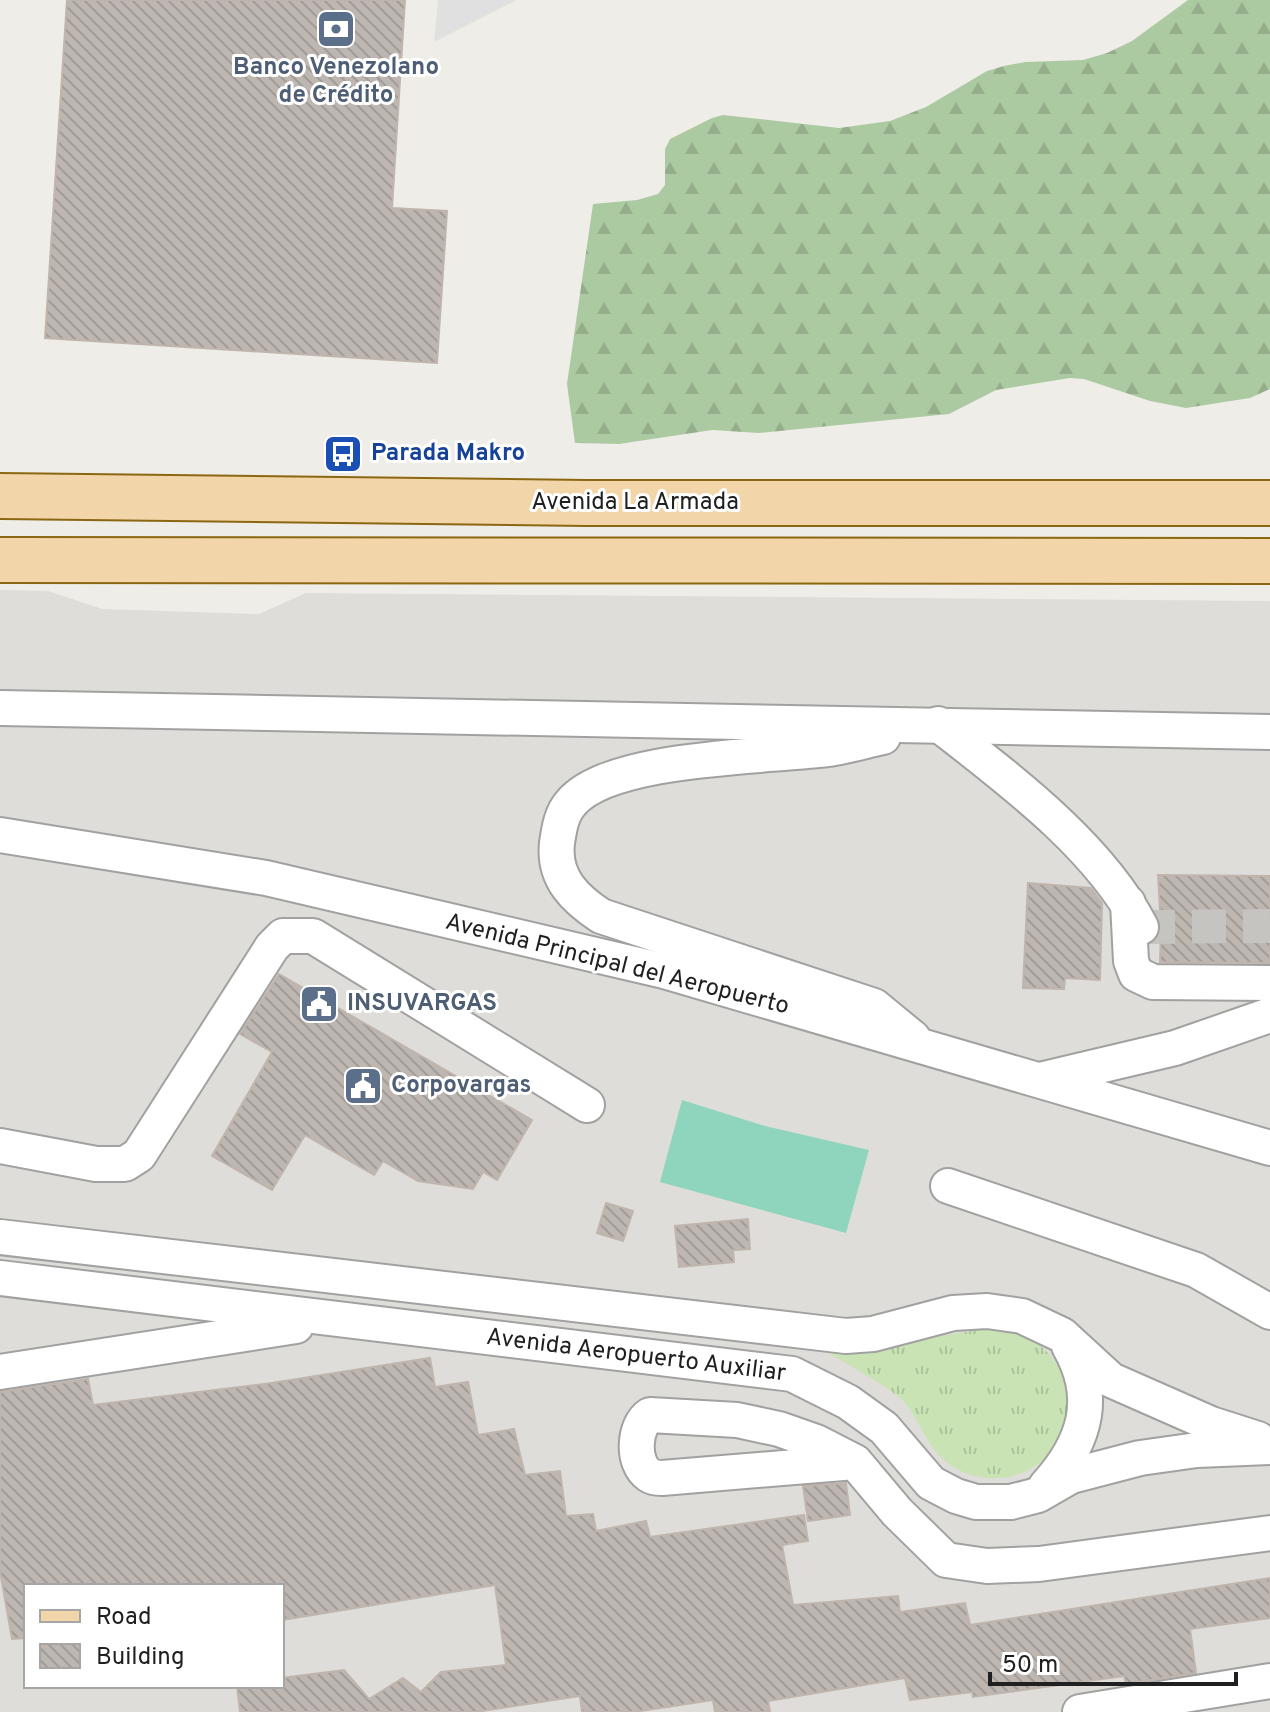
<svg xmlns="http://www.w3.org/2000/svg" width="1270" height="1712" font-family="Overpass,sans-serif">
<defs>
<pattern id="grass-tufts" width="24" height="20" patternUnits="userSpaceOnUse" patternTransform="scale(2)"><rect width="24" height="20" fill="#c9e3b4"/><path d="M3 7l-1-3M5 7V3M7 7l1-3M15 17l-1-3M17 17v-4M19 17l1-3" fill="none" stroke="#acc29a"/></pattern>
<pattern id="forest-firs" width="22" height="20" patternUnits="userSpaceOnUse" patternTransform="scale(2)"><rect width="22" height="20" fill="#accaa1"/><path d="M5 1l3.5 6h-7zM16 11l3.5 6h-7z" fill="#94ad8a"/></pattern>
<pattern id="building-back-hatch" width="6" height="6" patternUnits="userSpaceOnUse" patternTransform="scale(2)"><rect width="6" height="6" fill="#bdb6b1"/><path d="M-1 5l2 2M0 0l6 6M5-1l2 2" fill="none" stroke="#a29c98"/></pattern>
</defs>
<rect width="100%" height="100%" fill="#efede8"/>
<path fill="#deddd9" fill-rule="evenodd" d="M0,590L48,591L102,609L259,614L306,593L1270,601V1712H0ZM26,1586H282V1686H26Z"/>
<path fill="url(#grass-tufts)" d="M986,1329C1079,1327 1100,1448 1016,1475C987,1484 952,1474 934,1449C922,1434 915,1411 900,1398C879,1381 852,1367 828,1353Z"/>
<path fill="url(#forest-firs)" d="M1188,0H1270V389L1250,398L1186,408L1150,401L1084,379L1070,378L996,390L949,414L759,433L712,430L619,444L575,443L567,384L593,204L637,200L658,194L665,185V149L670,139L712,118L723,115L839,128L890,121L926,107L987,71L1004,66L1025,62L1083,60L1107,53L1132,41Z"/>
<path fill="#8fd5bd" d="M682,1100L765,1126L869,1150L846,1233L660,1182Z"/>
<path fill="#e0e0e0" d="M438,0H517L434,42Z"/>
<g fill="url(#building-back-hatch)" stroke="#c0b5ac" stroke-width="2">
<path d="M67,0H405L392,208L447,211L437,363L45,338Z"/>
<path d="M1158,875L1270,876V963L1160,962L1161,926Z"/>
<path d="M1028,883L1091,888L1102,903L1100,980L1065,978L1064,989L1023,988Z"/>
<path d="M279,974L532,1120L497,1180L483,1172L473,1189L418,1181L383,1161L374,1175L305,1135L272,1190L212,1156L272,1052L240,1034Z"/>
<path d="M606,1203L633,1211L623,1241L597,1233Z"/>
<path d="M748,1219L750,1249L733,1250L734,1262L679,1267L675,1226Z"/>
<path d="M430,1358L435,1387L468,1382L478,1435L514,1429L525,1475L560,1471L566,1516L593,1514L596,1531L646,1521L650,1537L804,1515L808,1541L782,1545L793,1605L898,1596L900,1612L965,1603L970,1625L1270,1578V1618L1190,1629L1196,1673L1126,1684L1124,1676L973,1697L972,1692L910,1700L905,1678L768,1701L770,1712H715L713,1700L634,1712H582L580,1696L475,1712H240L237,1686H282V1678L344,1670L369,1699L403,1678L421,1692L441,1672L506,1665L495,1585L282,1620V1586H26V1638L12,1639L0,1571V1392L88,1379L93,1405L272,1383Z"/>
<path d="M846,1483L850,1515L808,1521L803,1486Z"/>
</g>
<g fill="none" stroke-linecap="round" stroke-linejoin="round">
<path stroke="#c6c4c0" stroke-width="34" stroke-dasharray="34 17" stroke-linecap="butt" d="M1141,927L1270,926"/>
<defs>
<g id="minor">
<path d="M0,708L1270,732"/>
<path d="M938,724C1010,780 1099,846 1141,927"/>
<path d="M883,737C865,741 847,746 829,749C769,757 610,756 571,803C561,814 559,830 557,843C553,878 575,899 601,916L874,1006L913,1038"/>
<path d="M0,835L266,878L664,971L1270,1148"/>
<path d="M1128,903L1131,961L1136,974L1153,982L1270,983"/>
<path d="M1044,1079L1175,1048L1270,1015"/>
<path d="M0,1146L96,1164H125L139,1155L272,947L283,936H313L587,1105"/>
<path d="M948,1186L1196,1270L1270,1312"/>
<path d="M0,1237L846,1336L873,1334L953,1313L987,1311L1022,1316L1062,1335L1111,1380L1211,1424L1258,1439"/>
<path d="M0,1278L792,1374L848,1402L884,1428L931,1483L956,1496L976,1502H1011L1038,1495L1071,1476L1140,1458L1197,1450L1270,1447"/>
<path d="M0,1372L296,1326"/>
<path d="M855,1462L662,1478C658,1478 652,1477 649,1475C631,1463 634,1425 650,1415L737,1420L779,1429L816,1442L855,1462L897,1512L946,1560L987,1566L1039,1564L1270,1533"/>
<path d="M1046,1486C1085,1443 1099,1398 1069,1346"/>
<path d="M1080,1712L1270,1681"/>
</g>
<g id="major">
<path d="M0,496L587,503H1270"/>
<path d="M0,560L1270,561"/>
</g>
</defs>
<use href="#minor" stroke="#a1a1a1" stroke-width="38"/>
<use href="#major" stroke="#8b6711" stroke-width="48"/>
<use href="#minor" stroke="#fff" stroke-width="34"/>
<use href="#major" stroke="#f2d6aa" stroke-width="44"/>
</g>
<defs>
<symbol id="bank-square" viewBox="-11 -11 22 22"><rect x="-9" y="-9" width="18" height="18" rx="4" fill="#5c6f8a" stroke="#fff"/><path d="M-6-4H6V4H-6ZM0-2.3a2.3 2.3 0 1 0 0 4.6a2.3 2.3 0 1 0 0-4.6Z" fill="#fff"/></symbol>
<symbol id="bus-square" viewBox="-11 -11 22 22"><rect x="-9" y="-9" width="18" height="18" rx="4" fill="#1a4fb4" stroke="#fff"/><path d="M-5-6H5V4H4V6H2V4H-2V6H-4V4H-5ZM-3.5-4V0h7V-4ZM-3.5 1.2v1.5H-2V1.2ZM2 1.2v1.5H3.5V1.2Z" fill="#fff"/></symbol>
<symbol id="civic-square" viewBox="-11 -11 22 22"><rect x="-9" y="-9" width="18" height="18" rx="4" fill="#5c6f8a" stroke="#fff"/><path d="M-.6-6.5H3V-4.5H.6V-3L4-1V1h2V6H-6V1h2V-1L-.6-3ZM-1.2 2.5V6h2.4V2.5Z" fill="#fff"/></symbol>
</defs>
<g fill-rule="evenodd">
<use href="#bank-square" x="314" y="7" width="44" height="44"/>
<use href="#bus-square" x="321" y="432" width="44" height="44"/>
<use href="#civic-square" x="297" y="982" width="44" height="44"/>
<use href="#civic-square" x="341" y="1064" width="44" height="44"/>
</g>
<g text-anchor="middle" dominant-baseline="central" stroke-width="6" stroke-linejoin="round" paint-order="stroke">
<g font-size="24" font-weight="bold" fill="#4e5e75" stroke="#fff" text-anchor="start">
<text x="336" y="68" text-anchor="middle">Banco Venezolano<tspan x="336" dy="28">de Crédito</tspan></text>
<text x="347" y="1004">INSUVARGAS</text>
<text x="391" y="1086">Corpovargas</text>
</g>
<g font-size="24" font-weight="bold" fill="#164399" stroke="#fff" text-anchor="start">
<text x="371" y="454">Parada Makro</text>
</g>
<g font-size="24" fill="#202020" stroke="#fff">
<text x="635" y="503">Avenida La Armada</text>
<text transform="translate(617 965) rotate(14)">Avenida Principal del Aeropuerto</text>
<text transform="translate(636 1356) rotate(7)">Avenida Aeropuerto Auxiliar</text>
</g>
</g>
<rect x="24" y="1584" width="260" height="104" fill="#ffffff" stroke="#a6a6a6" stroke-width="2"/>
<rect x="40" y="1610" width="40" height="12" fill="#f2d6aa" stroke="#a6a6a6" stroke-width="2"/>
<text x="96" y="1624" font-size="24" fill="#202020">Road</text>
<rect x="40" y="1644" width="40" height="24" fill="url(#building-back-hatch)" stroke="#a6a6a6" stroke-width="2"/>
<text x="96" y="1664" font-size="24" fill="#202020">Building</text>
<path d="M990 1672v12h246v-12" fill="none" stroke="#202020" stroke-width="4"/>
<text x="1002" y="1672" font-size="24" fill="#202020" stroke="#ffffff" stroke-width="6" paint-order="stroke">50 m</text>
</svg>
